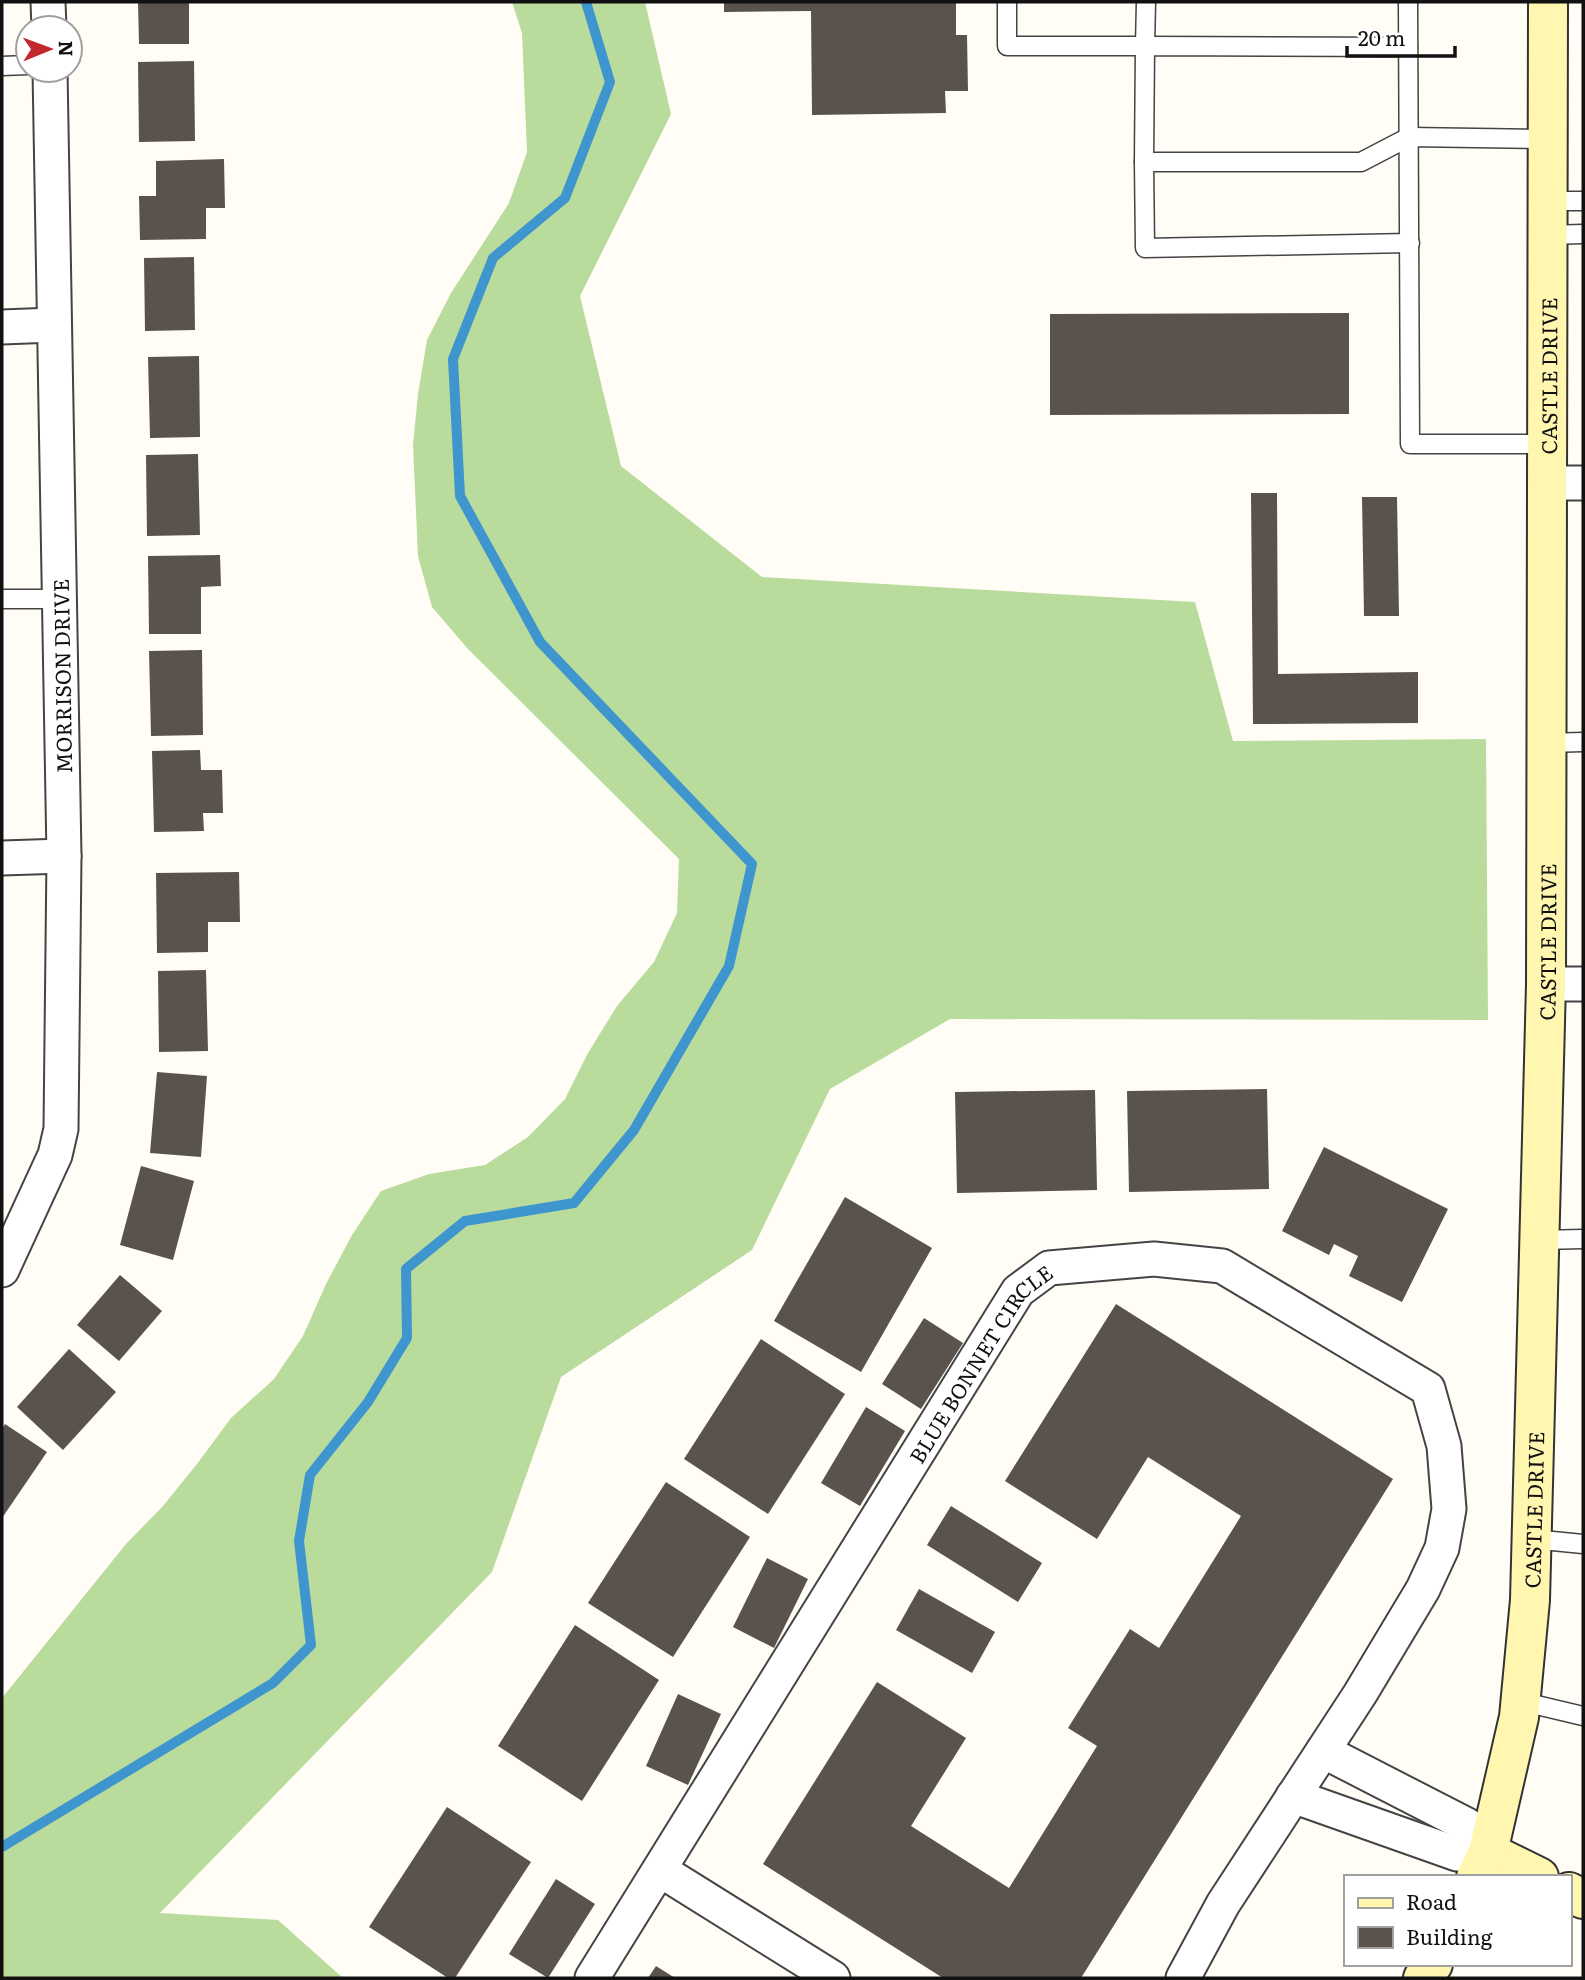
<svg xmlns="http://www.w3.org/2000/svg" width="1585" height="1980" font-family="Literata,serif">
<rect width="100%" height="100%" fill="#fffdf5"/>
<path fill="#b9dc9c" d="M512,2H645L671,114L580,296L621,466L762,577L1195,602L1233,741L1486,739L1488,1020L950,1019L830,1089L752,1250L561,1377L492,1572L160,1913L278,1920L343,1978H2V1698L126,1544L163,1506L197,1464L231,1418L274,1379L303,1336L326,1284L352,1235L381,1191L429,1174L485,1165L528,1137L565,1099L588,1053L617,1006L654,962L677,913L679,859L468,649L432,607L418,556L413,445L418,394L427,340L451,293L509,203L527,152L522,33Z"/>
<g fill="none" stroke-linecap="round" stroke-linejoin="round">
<path stroke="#3f96cf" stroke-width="10" d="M2,1847L273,1683L311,1645L299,1541L310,1475L368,1402L407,1338L406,1269L465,1221L574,1203L634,1130L729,966L752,864L540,642L460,496L453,359L493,258L565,198L610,82L586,2"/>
</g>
<g fill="#5a524d">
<path d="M138,2H189V44H139Z"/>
<path d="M724,2H956V35H967L968,91H945L946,113L812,115L811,11L724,12Z"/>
<path d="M194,61L195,141L139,142L138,62Z"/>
<path d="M224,159L225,208H206V239L140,240L139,196H156V161Z"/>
<path d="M194,257L195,330L145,331L144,258Z"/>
<path d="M1349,313V414L1050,415V314Z"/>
<path d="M199,356L200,437L150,438L148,357Z"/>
<path d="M198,454L200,535L147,536L146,455Z"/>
<path d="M1251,493H1277L1278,674L1418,672V723L1253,724Z"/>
<path d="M1362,497H1397L1399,616H1364Z"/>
<path d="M220,555L221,586L201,587V634H149L148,556Z"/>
<path d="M202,650L203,735L151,736L149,651Z"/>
<path d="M200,750L201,770H222L223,813H203L204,831L154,832L152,751Z"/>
<path d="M239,872L240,922H208V952L157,953L156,873Z"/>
<path d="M206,970L208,1051L159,1052L158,971Z"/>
<path d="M157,1072L207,1076L201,1157L150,1153Z"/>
<path d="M1267,1089L1269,1189L1129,1192L1127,1091Z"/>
<path d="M1095,1090L1097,1190L957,1193L955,1092Z"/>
<path d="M1324,1147L1448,1209L1402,1302L1349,1276L1358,1256L1334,1244L1329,1255L1282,1231Z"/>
<path d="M141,1166L194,1181L173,1260L120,1245Z"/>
<path d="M845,1197L932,1248L861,1372L774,1321Z"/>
<path d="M120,1275L162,1311L119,1361L77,1325Z"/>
<path d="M1116,1304L1393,1479L1081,1978H943L763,1864L877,1682L966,1738L911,1826L1009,1888L1097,1746L1068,1728L1130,1629L1159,1648L1241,1516L1148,1457L1097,1539L1005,1481Z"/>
<path d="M924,1318L963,1343L921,1409L882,1384Z"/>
<path d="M761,1339L845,1394L768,1514L684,1459Z"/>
<path d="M69,1349L116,1392L63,1450L17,1407Z"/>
<path d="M866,1407L905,1431L860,1506L821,1483Z"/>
<path d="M5,1424L47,1452L2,1518V1429Z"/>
<path d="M666,1482L750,1537L673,1657L588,1603Z"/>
<path d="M951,1506L1042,1563L1018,1602L927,1545Z"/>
<path d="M767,1558L808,1579L774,1648L733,1627Z"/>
<path d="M919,1589L995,1632L972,1673L896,1630Z"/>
<path d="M575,1625L659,1680L582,1801L498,1746Z"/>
<path d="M678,1694L721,1714L688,1785L646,1766Z"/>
<path d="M447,1807L531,1862L455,1978H448L369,1927Z"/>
<path d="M556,1879L595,1904L548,1978L509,1954Z"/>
<path d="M656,1966L675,1978H648Z"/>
</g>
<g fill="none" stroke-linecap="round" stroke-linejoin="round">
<defs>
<g id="lane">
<path d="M1007,2V46H1145L1146,2"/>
<path d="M1408,2L1410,444H1546"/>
<path d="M1408,47L1145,46L1144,162H1361L1409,137L1547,139"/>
<path d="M2,66L28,65"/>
<path d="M1144,162L1145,248L1410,243"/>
<path d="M1547,201H1583"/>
<path d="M1547,235L1583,234"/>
<path d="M2,599H59"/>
<path d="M1546,743L1583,742"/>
<path d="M1540,1240L1583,1239"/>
<path d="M1532,1539L1583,1544"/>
<path d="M1520,1701L1583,1716"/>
</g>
<g id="street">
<path d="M48,2L49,28"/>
<path d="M2,327L54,325"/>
<path d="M1546,483H1583"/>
<path d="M2,858L64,856"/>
<path d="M1546,984H1583"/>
<path d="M2,1270L55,1155L61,1129L64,856L50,70"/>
<path d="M1323,1751L1467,1825L1488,1852"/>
<path d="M1293,1796L1457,1854L1488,1852"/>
<path d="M660,1870L833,1978"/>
<path id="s1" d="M592,1978L1018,1291L1049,1268L1154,1259L1222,1266L1428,1389L1444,1446L1449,1509L1442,1548L1423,1589L1360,1694L1223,1904L1183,1978"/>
</g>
<g id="secondary">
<path d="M1488,1852L1539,1877"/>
<path id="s2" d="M1476,1877L1488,1852L1519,1717L1530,1600L1546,984L1548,2"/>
<path d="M1569,1892L1583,1899"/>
<path d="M1423,1978L1433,1964"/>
</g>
</defs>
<use href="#lane" stroke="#444" stroke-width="21"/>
<use href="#street" stroke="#444" stroke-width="37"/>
<use href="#secondary" stroke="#333" stroke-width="42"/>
<use href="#lane" stroke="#fff" stroke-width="18"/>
<use href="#street" stroke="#fff" stroke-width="33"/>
<use href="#secondary" stroke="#fff6b0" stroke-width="38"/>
</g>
<g text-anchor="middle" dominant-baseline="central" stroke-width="7" stroke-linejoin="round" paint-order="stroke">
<g font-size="21" fill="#111" stroke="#fff">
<text stroke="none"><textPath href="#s2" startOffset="1508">CASTLE DRIVE</textPath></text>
<text transform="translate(61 676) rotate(-91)">MORRISON DRIVE</text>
<text stroke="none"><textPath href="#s2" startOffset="942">CASTLE DRIVE</textPath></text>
<text stroke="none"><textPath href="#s1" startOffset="728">BLUE BONNET CIRCLE</textPath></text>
<text stroke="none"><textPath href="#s2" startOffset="374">CASTLE DRIVE</textPath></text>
</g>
</g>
<rect width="1585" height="1980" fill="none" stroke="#111111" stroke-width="7"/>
<rect x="1344" y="1875" width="228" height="91" fill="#ffffff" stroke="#a0a0a0" stroke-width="2"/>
<rect x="1358" y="1898" width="35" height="10" fill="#fff6b0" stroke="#a0a0a0" stroke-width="2"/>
<text x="1406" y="1910" font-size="21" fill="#111111">Road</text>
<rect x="1358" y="1927" width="35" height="21" fill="#5a524d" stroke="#a0a0a0" stroke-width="2"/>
<text x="1406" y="1945" font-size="21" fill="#111111">Building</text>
<g transform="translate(49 49) rotate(89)"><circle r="33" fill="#ffffff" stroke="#a0a0a0" stroke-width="2"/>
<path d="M0-5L12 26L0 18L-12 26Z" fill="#c4262e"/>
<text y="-10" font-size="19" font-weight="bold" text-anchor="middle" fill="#111111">N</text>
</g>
<path d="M1347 46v10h108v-10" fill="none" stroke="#111111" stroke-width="3.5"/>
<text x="1358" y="46" font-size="21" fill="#111111" stroke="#ffffff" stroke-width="5" paint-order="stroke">20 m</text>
</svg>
